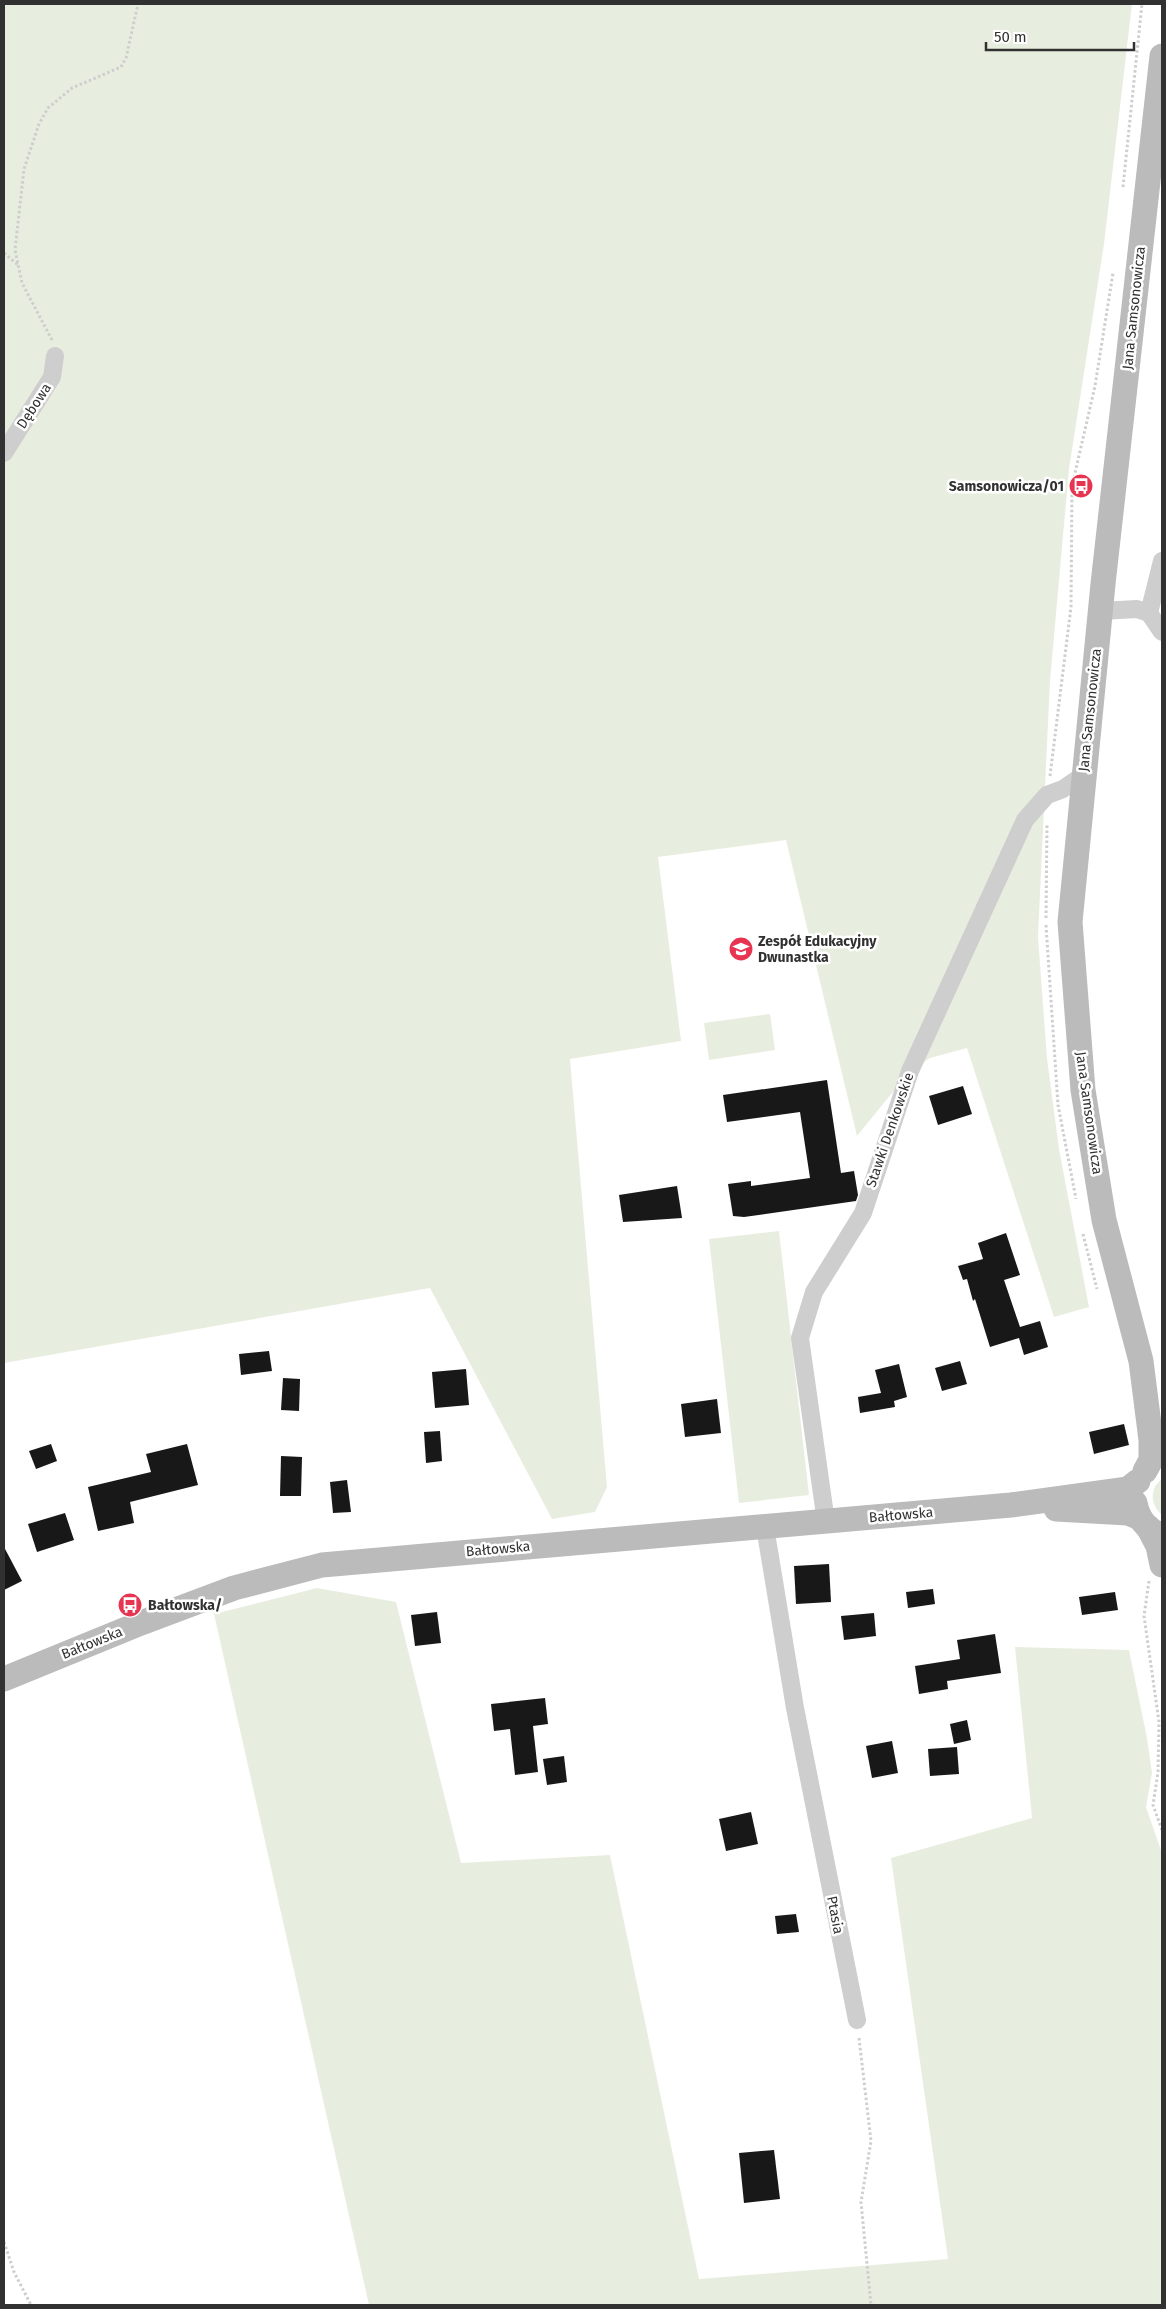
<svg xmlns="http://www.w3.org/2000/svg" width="1166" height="2309" font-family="'Fira Sans',sans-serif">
<rect width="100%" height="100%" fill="#fff"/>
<g fill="#e8eedf">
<path d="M4,4H1132L1104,244L1069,469L1050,681L1038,937L1047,1058L1059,1149L1089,1307L1054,1317L967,1048L930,1058L910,1071L857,1136L786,840L658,857L681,1041L570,1059L607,1487L595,1512L552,1519L430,1288L4,1363Z"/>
<path d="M770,1014L775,1050L709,1060L704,1023Z"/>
<path d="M779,1231L809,1495L739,1503L709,1239Z"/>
<path d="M1162,1479V1515C1150,1505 1149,1488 1162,1479Z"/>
<path d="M317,1588L396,1602L461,1863L610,1855L699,2279L948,2259L891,1858L1032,1818L1015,1647L1129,1650L1147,1738L1152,1773L1146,1807L1162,1853V2305H369L214,1614Z"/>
</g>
<g fill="#181818">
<path d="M827,1080L841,1173L854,1171L858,1195L856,1201L744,1217L733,1216L728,1184L751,1181V1186L810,1178L800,1112L727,1122L723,1095Z"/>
<path d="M963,1086L972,1114L938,1125L929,1096Z"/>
<path d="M677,1186L682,1218L623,1222L619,1195Z"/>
<path d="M1006,1233L1020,1275L1004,1280L1020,1327L1040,1321L1048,1347L1024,1355L1019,1338L990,1347L975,1299L973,1301L967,1279L963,1280L958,1266L983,1259L978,1243Z"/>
<path d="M269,1351L272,1371L241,1375L239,1354Z"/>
<path d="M960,1361L967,1384L942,1391L935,1368Z"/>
<path d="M899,1364L907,1397L894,1401L895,1407L860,1413L858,1397L881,1393L875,1370Z"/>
<path d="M466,1369L469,1405L435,1408L432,1372Z"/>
<path d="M283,1378L300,1379L299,1411L281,1410Z"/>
<path d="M717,1399L721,1433L685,1437L681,1404Z"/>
<path d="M1124,1424L1129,1445L1094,1454L1089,1432Z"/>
<path d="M440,1431L442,1461L426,1463L424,1432Z"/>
<path d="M51,1444L57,1461L36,1469L29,1451Z"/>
<path d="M187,1444L198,1485L130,1502L134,1523L98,1531L88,1487L151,1472L146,1454Z"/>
<path d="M281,1456L302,1457L301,1496H280Z"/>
<path d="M347,1480L351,1512L333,1513L330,1482Z"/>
<path d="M65,1513L74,1540L37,1552L28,1524Z"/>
<path d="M4,1547L22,1581L4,1590Z"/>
<path d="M829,1564L831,1602L796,1604L794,1566Z"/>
<path d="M933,1589L935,1604L908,1608L906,1592Z"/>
<path d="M1115,1592L1118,1610L1082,1615L1079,1597Z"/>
<path d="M437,1612L441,1643L415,1646L411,1615Z"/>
<path d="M874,1613L876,1636L844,1640L841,1616Z"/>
<path d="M995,1634L1001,1673L947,1681L948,1689L919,1694L915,1666L960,1659L957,1640Z"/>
<path d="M545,1698L548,1724L533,1726L538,1772L515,1775L510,1729L494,1731L491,1704Z"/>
<path d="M967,1720L971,1740L954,1744L950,1724Z"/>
<path d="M892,1741L898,1773L872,1778L866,1746Z"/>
<path d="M957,1747L959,1774L930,1776L928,1749Z"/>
<path d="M564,1756L567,1782L547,1785L543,1759Z"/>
<path d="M751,1812L758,1844L726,1851L719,1819Z"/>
<path d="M796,1914L799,1932L777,1934L775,1916Z"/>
<path d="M774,2150L780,2199L744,2203L739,2153Z"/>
</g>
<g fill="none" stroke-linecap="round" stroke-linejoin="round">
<g stroke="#cecece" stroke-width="3" stroke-dasharray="2.5 2.5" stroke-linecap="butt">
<path d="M1123,187L1142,4"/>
<path d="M4,253L18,265"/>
<path d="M52,340L22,283L15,250L24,169L39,124L48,108L72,88L121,67L126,58L138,4"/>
<path d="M1050,776L1071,607L1072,486L1095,386L1113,273"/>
<path d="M1046,918L1047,825"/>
<path d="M1046,925L1058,1105L1076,1199"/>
<path d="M1083,1234L1097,1289"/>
<path d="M1149,1581L1144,1616L1159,1722L1158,1772L1153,1805L1162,1830"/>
<path d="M859,2038L871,2141L861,2202L871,2305"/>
<path d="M4,2242L14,2272L31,2305"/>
</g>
<g stroke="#cecece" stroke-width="18">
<path d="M4,453L52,377L55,356"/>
<path d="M1101,611L1137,609L1149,613L1162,561"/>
<path d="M1149,613L1162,632"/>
<path d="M826,1522L800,1338L814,1292L863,1213L910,1071L1025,820L1047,795L1063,789L1083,775"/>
<path d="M765,1527L795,1708L857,2020"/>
</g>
<g stroke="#bbb" stroke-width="25">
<path d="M1145,1471L1151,1460V1440L1141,1361L1104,1220L1083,1090L1070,922L1103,584L1162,56"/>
<path d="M1135,1503C1138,1518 1147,1531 1162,1535"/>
<path d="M1056,1509L1128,1513L1140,1518"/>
<path d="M1148,1527L1158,1546L1162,1565"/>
<path d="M4,1679L141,1623L234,1588L322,1565L1011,1505L1128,1489L1138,1481"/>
</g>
</g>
<defs>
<symbol id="bus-disc" viewBox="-11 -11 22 22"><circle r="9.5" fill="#e73451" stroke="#fff"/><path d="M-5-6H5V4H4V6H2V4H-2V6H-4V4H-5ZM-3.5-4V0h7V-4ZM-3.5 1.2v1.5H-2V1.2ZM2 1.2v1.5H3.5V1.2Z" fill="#fff"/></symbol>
<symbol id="school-disc" viewBox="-11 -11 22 22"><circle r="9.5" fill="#e73451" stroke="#fff"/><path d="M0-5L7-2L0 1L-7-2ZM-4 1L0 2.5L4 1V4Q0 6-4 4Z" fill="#fff"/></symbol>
</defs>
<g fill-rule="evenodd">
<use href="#bus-disc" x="1067" y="472" width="28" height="28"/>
<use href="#school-disc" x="727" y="935" width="28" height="28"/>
<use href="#bus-disc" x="116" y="1591" width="28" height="28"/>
</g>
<g text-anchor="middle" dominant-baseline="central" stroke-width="5" stroke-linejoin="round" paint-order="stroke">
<g font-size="14" fill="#313131" stroke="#fff">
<text transform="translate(1134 308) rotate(-84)">Jana Samsonowicza</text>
<text transform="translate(34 406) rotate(-57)">Dębowa</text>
<text transform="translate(1090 710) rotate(-84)">Jana Samsonowicza</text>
<text transform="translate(1089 1113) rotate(82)">Jana Samsonowicza</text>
<text transform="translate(890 1130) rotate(-71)">Stawki Denkowskie</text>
<text transform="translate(901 1515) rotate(-5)">Bałtowska</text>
<text transform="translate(498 1549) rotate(-5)">Bałtowska</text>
<text transform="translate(92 1643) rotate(-22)">Bałtowska</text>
<text transform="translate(835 1915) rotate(79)">Ptasia</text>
</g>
<g font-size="14" font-weight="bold" fill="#313131" stroke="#fff" text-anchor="start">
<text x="1064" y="486" text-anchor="end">Samsonowicza/01</text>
<text x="758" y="941">Zespół Edukacyjny<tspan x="758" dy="16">Dwunastka</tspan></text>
<text x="148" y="1605">Bałtowska/</text>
</g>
</g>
<rect width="1166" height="2309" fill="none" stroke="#313131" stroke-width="10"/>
<path d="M986 42v8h148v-8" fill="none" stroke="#313131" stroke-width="2.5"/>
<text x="994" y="42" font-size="15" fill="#313131" stroke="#ffffff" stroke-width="4" paint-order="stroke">50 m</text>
</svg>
